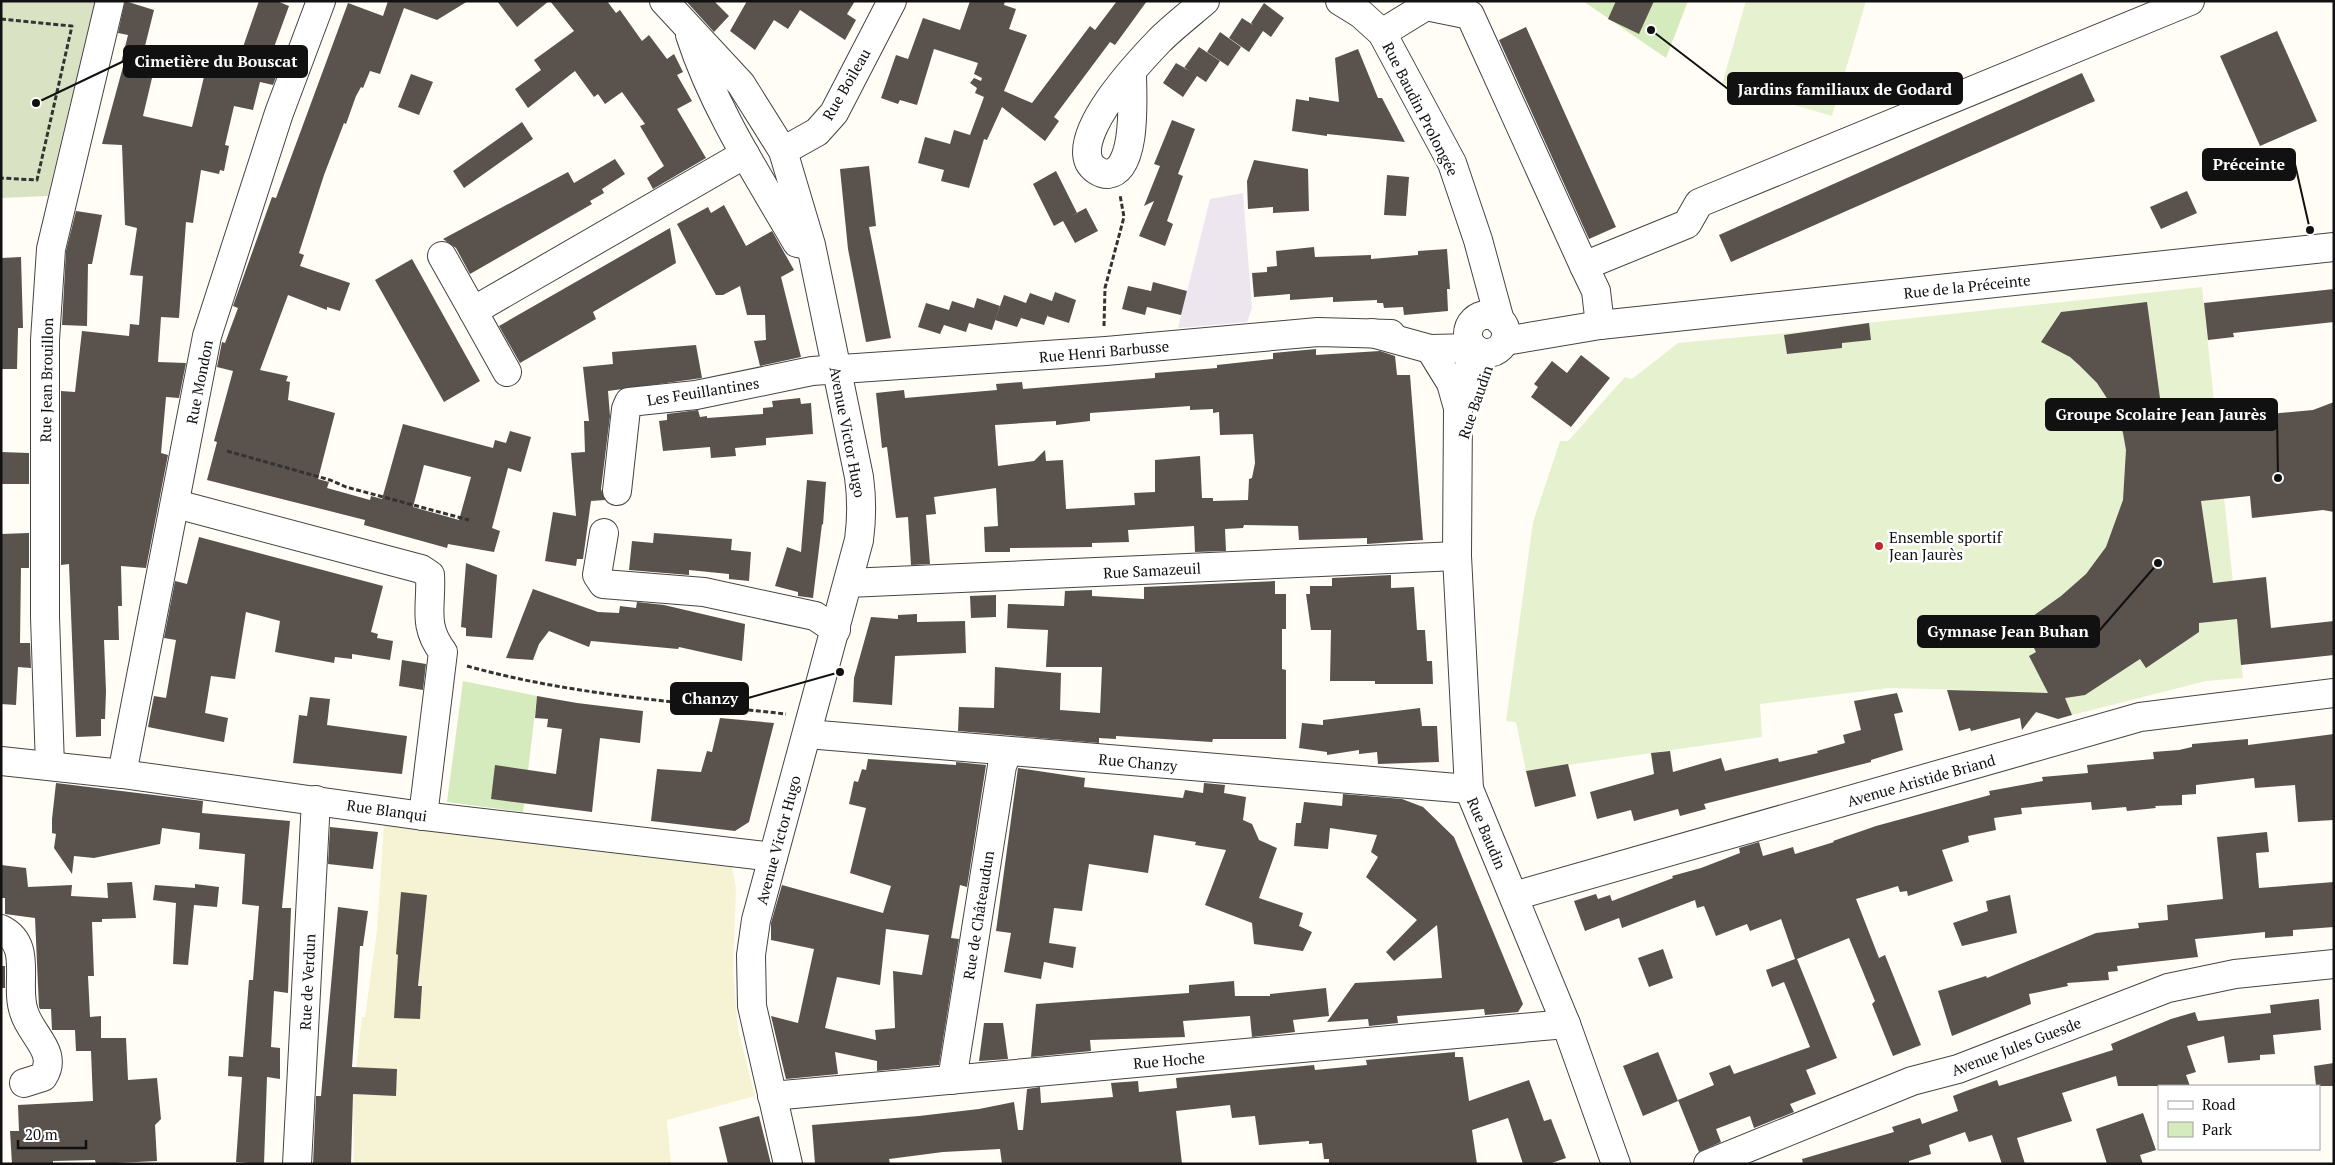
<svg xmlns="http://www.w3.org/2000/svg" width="2335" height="1165" font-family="'PT Serif',serif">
<rect width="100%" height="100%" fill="#fffdf5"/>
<path fill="#eee6ef" d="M1243,193L1252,308L1247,322L1178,328L1210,199Z"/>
<path fill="#f6f3d4" d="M384,823L732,867L736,888L733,970L738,1029L755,1096L667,1120L671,1164H354L353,1094L362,1017H365L377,930Z"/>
<g fill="#d5ebbd">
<path d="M1583,1H1688L1666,58Z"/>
<path d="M463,681L537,696L523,812L447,802Z"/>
</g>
<path fill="#d9e3c4" d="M1,1H95L48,196L1,198Z"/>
<g fill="#e6f2cf">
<path d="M1746,1H1866L1832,116L1722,84Z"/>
<path d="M2202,287L2243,678L2206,681L2072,715L2019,713L1966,690L1890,688L1760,704L1762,737L1526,771L1516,722L1506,721L1533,522L1560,441H1568L1625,377L1632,379L1678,343L1839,328V326Z"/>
</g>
<g fill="#5a524d" fill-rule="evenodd">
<path d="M125,1L154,10L143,54L157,57L143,116L192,127L208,60L236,67L259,1H277L289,6L273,50L285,53L273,85L260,82L253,110L234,106L225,145L229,146L224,171L220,170L219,174L201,170L193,223L186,222L179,318L161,317L158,362L186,363L179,398L166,397L161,453L168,455L146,568L121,566L122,606H118L119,640H104L106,691L105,719H101V736L76,737L69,564L61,565V391L75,392L82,331L129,336L130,324L139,325L143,276L130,275L137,228L125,225L122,145L102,144L124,63H121L128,35L118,33Z"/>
<path d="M388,1H468L437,20L404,8L380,74L370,71L363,88L361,87L356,96L346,124L344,123L324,175L299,253L304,255L300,266L350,283L340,311L327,307V310L288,295L260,370L288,376L286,381L290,382L288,400L335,413L318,479L329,482L327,488L370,500L371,496L382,499L403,424L493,448L495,440L506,443L510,431L531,437L521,472L508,468L492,528L500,531L494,552L448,544L447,548L364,525L365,520L207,480L217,442L214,441L233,371L217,367L222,342L225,343L238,308L233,306L272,197L276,198L348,3L383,16ZM424,465L471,477L459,520L413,507Z"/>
<path d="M497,1H549L517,27Z"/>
<path d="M550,1H607L616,13L620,10L642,41L649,35L667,59L674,54L683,72L677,75L692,101L677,109L706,158L653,189L647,178L664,166L640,126L645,124L622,92L605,104L598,94L594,97L575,71L528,108L515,89L541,70L534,60L574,31Z"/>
<path d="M686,1H714L729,16L714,32Z"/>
<path d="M747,1H855L847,14L856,20L845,40L800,10L788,29L774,20L755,50L730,31Z"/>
<path d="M970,1H1005L1004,5L1016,9L1009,29L1027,35L1004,91L1032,103L1090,26L1095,30L1117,1H1147L1115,45L1110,42L1054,117L1059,121L1045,141L1002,107L987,140L984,139L969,188L941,181L944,170L918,163L925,137L950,144L954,130L970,135L984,97L975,93L977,88L970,83L974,78L981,81L982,78L974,74L978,63L934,49L917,105L900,100L898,104L881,98L896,55L908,59L923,18L960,30Z"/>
<path d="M1616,1H1654L1639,34L1608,19Z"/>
<path d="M1264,3L1284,18L1271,37L1263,31L1249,52L1229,38L1242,18L1253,25L1251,23Z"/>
<path d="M1526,27L1616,227L1589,239L1499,40Z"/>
<path d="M2277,31L2317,121L2260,146L2220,56Z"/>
<path d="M1220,32L1241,47L1228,66L1207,52Z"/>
<path d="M1199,47L1220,61L1206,82L1197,76L1183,97L1163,83L1176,63L1190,71L1184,68Z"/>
<path d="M1358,49L1378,98H1382L1405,142L1327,134V136L1292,131L1296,99L1309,101V97L1339,102L1335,58Z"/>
<path d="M2082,73L2095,101L1731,262L1719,235Z"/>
<path d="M411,74L433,82L419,115L398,107Z"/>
<path d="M1172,120L1195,129L1178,174L1183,176L1167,221L1173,224L1165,246L1139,236L1154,201L1144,206L1160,166L1154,164Z"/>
<path d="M522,122L533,139L464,188L453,171Z"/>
<path d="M615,159L625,174L602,189L604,193L590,201L592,204L470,274L456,248L443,239L568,172L574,183Z"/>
<path d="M1254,160L1308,169L1309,211L1273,213V207L1248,209L1247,181Z"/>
<path d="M869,166L876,226L869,227L891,338L866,342L848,249L840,169Z"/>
<path d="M1056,171L1077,213L1071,216L1086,208L1098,231L1075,243L1063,221L1054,226L1033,184Z"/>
<path d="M1387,175L1409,177L1406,216L1384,215Z"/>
<path d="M2187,191L2197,213L2161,229L2150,207Z"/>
<path d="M724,205L746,246L772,231L794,270L781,277L801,357L760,366L754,341L766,340L765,315H747L740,286L723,295H716L677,224L708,207L711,213Z"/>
<path d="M76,211L102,215L92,264H88L87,326L62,325L66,251Z"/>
<path d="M670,228L676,263L593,312L596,319L520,363L499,326Z"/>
<path d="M1314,247L1315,257L1371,255V259L1418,255V251L1447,249L1450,289H1447L1448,311L1404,315L1403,307L1384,308L1383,303H1377V300L1333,302V297L1290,300V294L1254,297L1252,273L1267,272V267L1277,266L1276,251Z"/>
<path d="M21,257L23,328H18L17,369H1V258Z"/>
<path d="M412,259L480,381L444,402L375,280Z"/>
<path d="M1153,282L1187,291L1181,315L1147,307L1145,315L1122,309L1128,286L1151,291L1150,296Z"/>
<path d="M2334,289V322L2233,333L2234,337L2208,340L2204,303Z"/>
<path d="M1055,292L1076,300L1069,323L1047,316L1048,314L1044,325L1021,318L1017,327L995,320L1004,295L1026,303L1030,293L1052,301Z"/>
<path d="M977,298L1000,306L992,330L969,323L966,332L944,325L940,334L918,327L926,303L949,310L952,301L974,308Z"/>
<path d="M2147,302L2164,428L2248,421V416L2313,410L2334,402V512L2323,510L2252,518L2250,496L2201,501L2213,583L2266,577L2271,628L2334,621V655L2241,665L2237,619L2199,623V632L2146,668L2140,659L2085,695L2065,698L2072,715L2058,719L2036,712L2022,730L2020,718L1971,731L1970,728L1959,731L1947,690L2048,693L2029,656L2036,652L2022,624L2061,596L2086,574L2106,547L2123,500L2126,450L2123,433L2114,409L2097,383L2079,365L2070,357L2041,342L2061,312Z"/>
<path d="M1869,323L1871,340L1842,343V348L1787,354L1784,335Z"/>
<path d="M696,345L702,378L608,391L610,416L601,489L605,500L591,501L583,559H577L576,566L545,561L553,512L576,516L571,453L585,452L584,421H589L583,367L613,364L612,352Z"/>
<path d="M1316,349V355L1380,351L1395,356L1397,375H1410L1423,540L1367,544V538L1299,540L1298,526L1244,525L1243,528L1225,529L1226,551L1195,552L1194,526L1128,530L1129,542L1092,543V547L1010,548V552H985L984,527L998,526L996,488L934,497L936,514L926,515L930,564L911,565L908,517L896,518L887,447L882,448L876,393L904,390L905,398L997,390L996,384L1022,382L1023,389L1155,378V373L1217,368V365L1273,359V353ZM1190,406V410L1213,409V413L1219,412L1220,435L1253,434L1255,463L1252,478L1249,479L1248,500L1213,501V498H1202L1200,456L1155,460V492L1134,493L1135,505L1066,509L1063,460L1046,461L1045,450L1034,461L998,466L995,425L1056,421V425L1090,421V413Z"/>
<path d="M1581,355L1610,378L1571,427L1531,397L1538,387L1534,384L1552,361L1567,373Z"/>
<path d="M800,398L801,404L811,403L813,434L766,438V445L735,448L736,456L711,458L710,447L663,451L659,421L667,420V414L698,410L700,417L707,416V418L763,414V408L773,407L772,401Z"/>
<path d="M1,452L29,453V484H1Z"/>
<path d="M807,480L826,482L823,525L822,524L813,598L798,596V592L775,586L787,547L801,552Z"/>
<path d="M29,533V568H21L20,643H30L31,668L18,667L16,705L1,704V534Z"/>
<path d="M654,533L732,539L731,550L751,552L749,581L729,579V574L689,570V575L629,570L632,541L653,543Z"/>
<path d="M199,537L383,586L371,632L378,634L377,638L393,641L390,660L352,654V659L335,657L334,663L275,652L280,621L246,612L235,679L211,676L205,713L228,718L224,742L148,727L154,696L166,698L176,640L164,638L175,581L187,584Z"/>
<path d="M466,563L497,575L492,638L466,636V628L461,627Z"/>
<path d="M1391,575V588L1414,587L1417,630H1425L1427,661H1432L1433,684H1375V681H1330L1331,630H1311L1306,594H1310V586H1332V578Z"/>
<path d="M1275,581V594H1286V629H1282V669L1286,670V739H1213L1212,742L1116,736V739L1099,738V743L958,731L959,707L994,708L995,667L1061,673L1060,710L1100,713L1102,667H1046L1048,630L1007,628L1008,604L1064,606L1065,591L1092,590V596L1144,599V587Z"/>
<path d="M533,589L598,612L619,613L620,606L636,608L637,602L664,605L745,624L742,661L679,647L678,649L591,641L589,647L549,631L539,644L533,660L506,658Z"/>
<path d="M996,595V617L971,618L970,596Z"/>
<path d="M917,614V622L965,621L966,653L895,656L892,705L853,702L854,678L871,617L898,619V615Z"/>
<path d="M402,660L426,664L423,690L399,686Z"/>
<path d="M1897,693L1903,712L1894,714L1903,750L1871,760V762L1704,804L1706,809L1680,816L1678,809L1634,821L1631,810L1597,819L1590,792L1654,774L1651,753L1670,751L1673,772L1721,758L1725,771L1778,758L1779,762L1818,753L1817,751L1845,743L1843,735L1861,730L1854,701Z"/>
<path d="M537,696L577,703L643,711L640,743L600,738L592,812L491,799L495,765L556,774L562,729L547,727L548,719L535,718Z"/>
<path d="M310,697L330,699L327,725L407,736L402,774L293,763L299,715L307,716Z"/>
<path d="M1420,708L1422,726H1437L1439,762L1378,764L1377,752L1359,754V750L1327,755V752L1299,748L1302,723L1323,725V720Z"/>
<path d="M720,718L774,723L749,822L735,831L651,821L657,769L701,772L707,751L712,752Z"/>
<path d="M2334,734V820L2298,822L2295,785L2255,788L2254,778L2196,785V794L2182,795V805L2155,806L2156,808L2127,811L2126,807L2092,810L2091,802L2021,808L2022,814L1994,818L1996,830L1968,836L1969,842L1942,850L1953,881L1908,896L1907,891L1900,892L1898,886L1856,899L1879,958L1885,955L1921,1045L1893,1056L1872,1004L1875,1001L1849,938L1797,959L1837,1058L1806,1070L1816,1094L1790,1104L1794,1112L1754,1128L1750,1116L1716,1129L1721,1142L1699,1152L1678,1100L1714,1085L1709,1073L1730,1065L1734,1074L1810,1047L1784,982L1772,987L1766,970L1795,959L1781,919L1750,931L1747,924L1716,936L1704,906L1697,908L1695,900L1622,928L1619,918L1585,931L1574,901L1596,894L1598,899L1610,895L1612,901L1673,878L1672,876L1701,868L1740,853L1739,848L1759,842L1763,856L1793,847L1795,854L1834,842L1833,841L1876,826L1990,795L1989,791L2043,781L2042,777L2088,773L2087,765L2154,759L2153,752L2179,750L2192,747V744L2248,739V745Z"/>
<path d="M868,759L956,765V762L986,765L967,887L960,885L951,938L959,939L939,1065L877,1071V1061L835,1052L838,1074L786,1079L771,1016L798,1023L814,949L771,940V923L782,885L883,913L891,886L850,873L866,808L849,804L854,781L858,782L862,769L866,770ZM886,929L929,935L922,975L893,971L895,1028L875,1030L876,1040L825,1028L837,977L880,985Z"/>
<path d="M1568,764L1576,796L1535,807L1526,771Z"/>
<path d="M1018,768L1085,778L1084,787L1183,798L1185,790L1203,793L1204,783L1225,785L1224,793L1246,797L1243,820L1252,824L1259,840L1277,848L1259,898L1303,913L1299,926L1312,932L1303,951L1254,944L1252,923L1205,905L1226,850L1195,845L1196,842L1154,835L1148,873L1089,864L1082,911L1054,908L1049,943L1076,947L1073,968L1044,962L1041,979L1004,972L1011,933L996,931Z"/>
<path d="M56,783L203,801L202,813L290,821L282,908H291L288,993L274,991L271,1047L280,1048V1079L267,1077L264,1164L236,1162L242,1077L228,1076L229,1056L243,1057L249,980H253L259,906L242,904L245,854L199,849L200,833L162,828L160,844L94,858L74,856L72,874L54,848L56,834L52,833V819Z"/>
<path d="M1343,794L1402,799L1423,807L1454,837L1523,1004L1518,1012L1485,1015L1484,1009L1397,1016L1398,1023L1369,1026L1368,1019L1327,1022L1355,983L1442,978L1437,925L1394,961L1386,952L1417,920L1366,877L1378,857L1371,852L1377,835L1330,828L1328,849L1294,846L1296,823H1301L1304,802L1342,806Z"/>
<path d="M330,827L378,832L373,869L328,864Z"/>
<path d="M2267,832L2269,852L2256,853L2259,888L2334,882V927L2293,930V936L2265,938V932L2195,939L2198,957L2117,966L2118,971L2108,972L2109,980L2067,983L2068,986L2029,994L2031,1004L1952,1036L1938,991L1986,976L1987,978L2096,933L2139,928L2138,923L2168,920L2167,905L2223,899L2217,837Z"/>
<path d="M1,865L26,868L28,887L72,885L71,896L108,898L107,883L132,882L136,918L102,919V922H92L94,976H88L90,1017L101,1016V1038H126L128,1080L157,1078L161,1119L155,1125L157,1161L96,1164L95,1160L53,1161V1164H12L10,1131H19L18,1105L93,1101L91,1051H76L75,1030H52L51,1009H40L39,1007L35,918L5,914V898H1Z"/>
<path d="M195,884L219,887L217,907L194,905L188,965L173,964L176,903L153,900L155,885L195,888Z"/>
<path d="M401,892L427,895L418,986H422L420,1019L394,1018L398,955L396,954Z"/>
<path d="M2010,895L2017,933L1962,946L1953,923L1988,911L1986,901Z"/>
<path d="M338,907L368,911L363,946H360L352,1067L397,1069L396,1096L353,1094L351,1164H313L316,1096H321Z"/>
<path d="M1663,949L1673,978L1649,987L1638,958Z"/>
<rect x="1" y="966" width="4" height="22"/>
<path d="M1234,981L1235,996H1270V994L1326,988L1329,1016L1293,1020L1295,1032L1252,1037L1250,1016L1183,1021L1185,1037L1090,1040L1091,1051L1031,1057L1036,1004L1189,993V985Z"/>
<path d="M2319,999L2321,1030L2273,1035L2275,1054L2260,1055V1060L2228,1063L2224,1036L2187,1046L2196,1072L2186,1075L2190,1086H2118L2116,1076L2062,1093L2072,1121L2017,1138L2025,1164H2002L1992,1135L1969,1142L1965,1132L1929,1145L1931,1154L1909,1161V1164H1803L1802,1159L1894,1132L1892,1127L1920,1118L1922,1124L1958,1111L1953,1096L1966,1091L1997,1080L1999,1086L2113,1050L2111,1044L2171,1019L2195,1012L2198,1021L2271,1013L2270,1005Z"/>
<path d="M984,1023H1003L1008,1059L979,1061Z"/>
<path d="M1455,1052V1057H1463L1469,1101L1529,1080L1544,1121L1551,1119L1566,1158L1549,1164H1523L1508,1118L1472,1130L1477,1164H1329V1159H1324L1322,1143L1309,1144V1141L1259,1145L1255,1116L1232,1118L1230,1105L1176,1111L1182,1164H1002L1000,1149L943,1152L889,1159L890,1164H815L812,1125L919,1116L979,1109L1014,1102L1018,1130H1023L1027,1089L1040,1087L1041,1103L1113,1097L1111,1083L1138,1081L1139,1092L1177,1088L1176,1078L1314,1065L1315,1070L1367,1065L1366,1060Z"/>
<path d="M1658,1052L1678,1101L1643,1116L1623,1066Z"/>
<path d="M2334,1063V1086H2316L2314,1066Z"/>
<path d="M2143,1113L2156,1150L2140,1155L2143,1164H2107L2096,1129Z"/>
<path d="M759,1116L771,1164H728L719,1127Z"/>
</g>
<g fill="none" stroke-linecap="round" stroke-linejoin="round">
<defs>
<g id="minor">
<path d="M664,1L741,84L783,151L811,245L859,477C862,499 862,518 859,540L756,920L751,955L752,1006L788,1164"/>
<path d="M1340,1L1361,14L1382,33L1452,163L1478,240L1500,321"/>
<path d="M1382,33L1426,6L1470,15L1584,266L1687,224L1699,203L2190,1"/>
<path d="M690,35C714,109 758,176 797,243L809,245"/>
<path d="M1132,73C1132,94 1138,170 1108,174C1100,174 1092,168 1089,162C1075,130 1137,64 1159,41C1173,27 1190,14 1205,1"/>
<path d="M783,151L817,132L834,113L892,1"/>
<path d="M442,256L473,311"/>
<path d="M1584,266L1596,291L1600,325"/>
<circle cx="1487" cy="334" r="19"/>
<path d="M1372,333L1430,349L1474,348L1458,408L1457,556L1469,789L1566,1024L1616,1164"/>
<path d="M1505,341L1600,325L2334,247"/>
<path d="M1430,349L1451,383L1458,408"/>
<path d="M507,372L473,311L745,154"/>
<path d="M617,491L626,409L629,402L696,395L812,371L1106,351L1318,332L1391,334"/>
<path d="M176,504L421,569L430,575C432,606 422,625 443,652L423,816"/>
<path d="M604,533L597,575L603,584L704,592L815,616L836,630"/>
<path d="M848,583L1457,556"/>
<path d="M807,734L1469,789"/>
<path d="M1,761L122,774L423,816L773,857"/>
<path d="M50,766L45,617V340L51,249L110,1"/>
<path d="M122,774L207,336L279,113L321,1"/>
<path d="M1514,896L2140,717L2334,693"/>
<path d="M1,929C34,945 14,984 24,1012C31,1036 59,1052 43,1077L24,1083"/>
<path d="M952,1080L1002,766L1008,751"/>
<path d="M772,1096L1566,1024"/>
<path d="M297,1164L316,800"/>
<path d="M1708,1164L1912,1081L1958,1069L2168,988L2235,974L2334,964"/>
</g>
</defs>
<use href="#minor" stroke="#444" stroke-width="30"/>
<g stroke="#333" stroke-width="3" stroke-dasharray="5 2.5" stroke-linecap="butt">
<path d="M1,19L72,26L37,180L1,178"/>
<path d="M1104,326L1105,288L1124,217L1120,195"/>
<path d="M227,451L330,480L346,487L469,520"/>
<path d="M467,666C570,695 680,702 786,714"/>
</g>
<use href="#minor" stroke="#fff" stroke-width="28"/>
</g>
<circle fill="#c4262e" stroke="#fff" stroke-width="2" cx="1879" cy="546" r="5"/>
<g text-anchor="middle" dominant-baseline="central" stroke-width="5" stroke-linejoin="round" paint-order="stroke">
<g font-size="15" fill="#111" stroke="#fff">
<text transform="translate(846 84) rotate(-60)">Rue Boileau</text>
<text transform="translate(1421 109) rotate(63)">Rue Baudin Prolongée</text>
<text transform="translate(1967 286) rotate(-6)">Rue de la Préceinte</text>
<text transform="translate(1104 351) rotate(-5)">Rue Henri Barbusse</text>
<text transform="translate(46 380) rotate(-89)">Rue Jean Brouillon</text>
<text transform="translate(199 382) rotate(-79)">Rue Mondon</text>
<text transform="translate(703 391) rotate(-9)">Les Feuillantines</text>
<text transform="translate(1475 402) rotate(-71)">Rue Baudin</text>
<text transform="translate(848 432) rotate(79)">Avenue Victor Hugo</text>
<text transform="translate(1152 570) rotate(-3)">Rue Samazeuil</text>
<text transform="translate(1138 762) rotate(5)">Rue Chanzy</text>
<text transform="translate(1921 780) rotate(-16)">Avenue Aristide Briand</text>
<text transform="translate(387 810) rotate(8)">Rue Blanqui</text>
<text transform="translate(1487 833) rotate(67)">Rue Baudin</text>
<text transform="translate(778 840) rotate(-75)">Avenue Victor Hugo</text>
<text transform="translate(978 915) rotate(-81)">Rue de Châteaudun</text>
<text transform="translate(307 982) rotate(-87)">Rue de Verdun</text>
<text transform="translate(2016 1046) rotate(-21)">Avenue Jules Guesde</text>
<text transform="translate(1169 1060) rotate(-5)">Rue Hoche</text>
</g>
<g font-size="15" fill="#111" stroke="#fff" text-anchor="start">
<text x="1889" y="537">Ensemble sportif<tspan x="1889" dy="17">Jean Jaurès</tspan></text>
</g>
</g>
<path fill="none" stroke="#111" stroke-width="2" d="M36 103L124 61M1651 30L1728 89M2310 230L2295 164M2278 478L2277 415M2158 563L2099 631M840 672L748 698"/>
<g fill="#111" stroke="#fff" stroke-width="2">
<circle cx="36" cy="103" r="5"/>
<circle cx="1651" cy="30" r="5"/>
<circle cx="2310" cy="230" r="5"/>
<circle cx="2278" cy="478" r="5"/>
<circle cx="2158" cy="563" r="5"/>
<circle cx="840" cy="672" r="5"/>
</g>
<g fill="#111" stroke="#111" stroke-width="2">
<rect x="124" y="46" width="183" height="31" rx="5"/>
<rect x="1728" y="73" width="234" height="31" rx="5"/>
<rect x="2203" y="149" width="92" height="31" rx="5"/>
<rect x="2046" y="399" width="231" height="31" rx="5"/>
<rect x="1918" y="616" width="181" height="31" rx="5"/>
<rect x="671" y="683" width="77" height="31" rx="5"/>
</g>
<g font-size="16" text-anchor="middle" font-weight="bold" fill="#fff">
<text x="216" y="67">Cimetière du Bouscat</text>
<text x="1845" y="95">Jardins familiaux de Godard</text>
<text x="2249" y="170">Préceinte</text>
<text x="2161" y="420">Groupe Scolaire Jean Jaurès</text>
<text x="2008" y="637">Gymnase Jean Buhan</text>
<text x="710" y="704">Chanzy</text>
</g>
<rect width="2335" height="1165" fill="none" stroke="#111111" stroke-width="5"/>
<rect x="2158" y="1085" width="162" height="65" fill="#ffffff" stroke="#a0a0a0"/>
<rect x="2168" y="1101" width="25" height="8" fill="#ffffff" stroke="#a0a0a0"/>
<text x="2202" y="1110" font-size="15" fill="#111111">Road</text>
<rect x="2168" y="1122" width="25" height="15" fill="#d5ebbd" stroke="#a0a0a0"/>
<text x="2202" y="1135" font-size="15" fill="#111111">Park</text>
<path d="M18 1140v8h68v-8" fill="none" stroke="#111111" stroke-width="2.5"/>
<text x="25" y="1140" font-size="15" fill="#111111" stroke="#ffffff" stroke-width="4" paint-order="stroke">20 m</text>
</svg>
